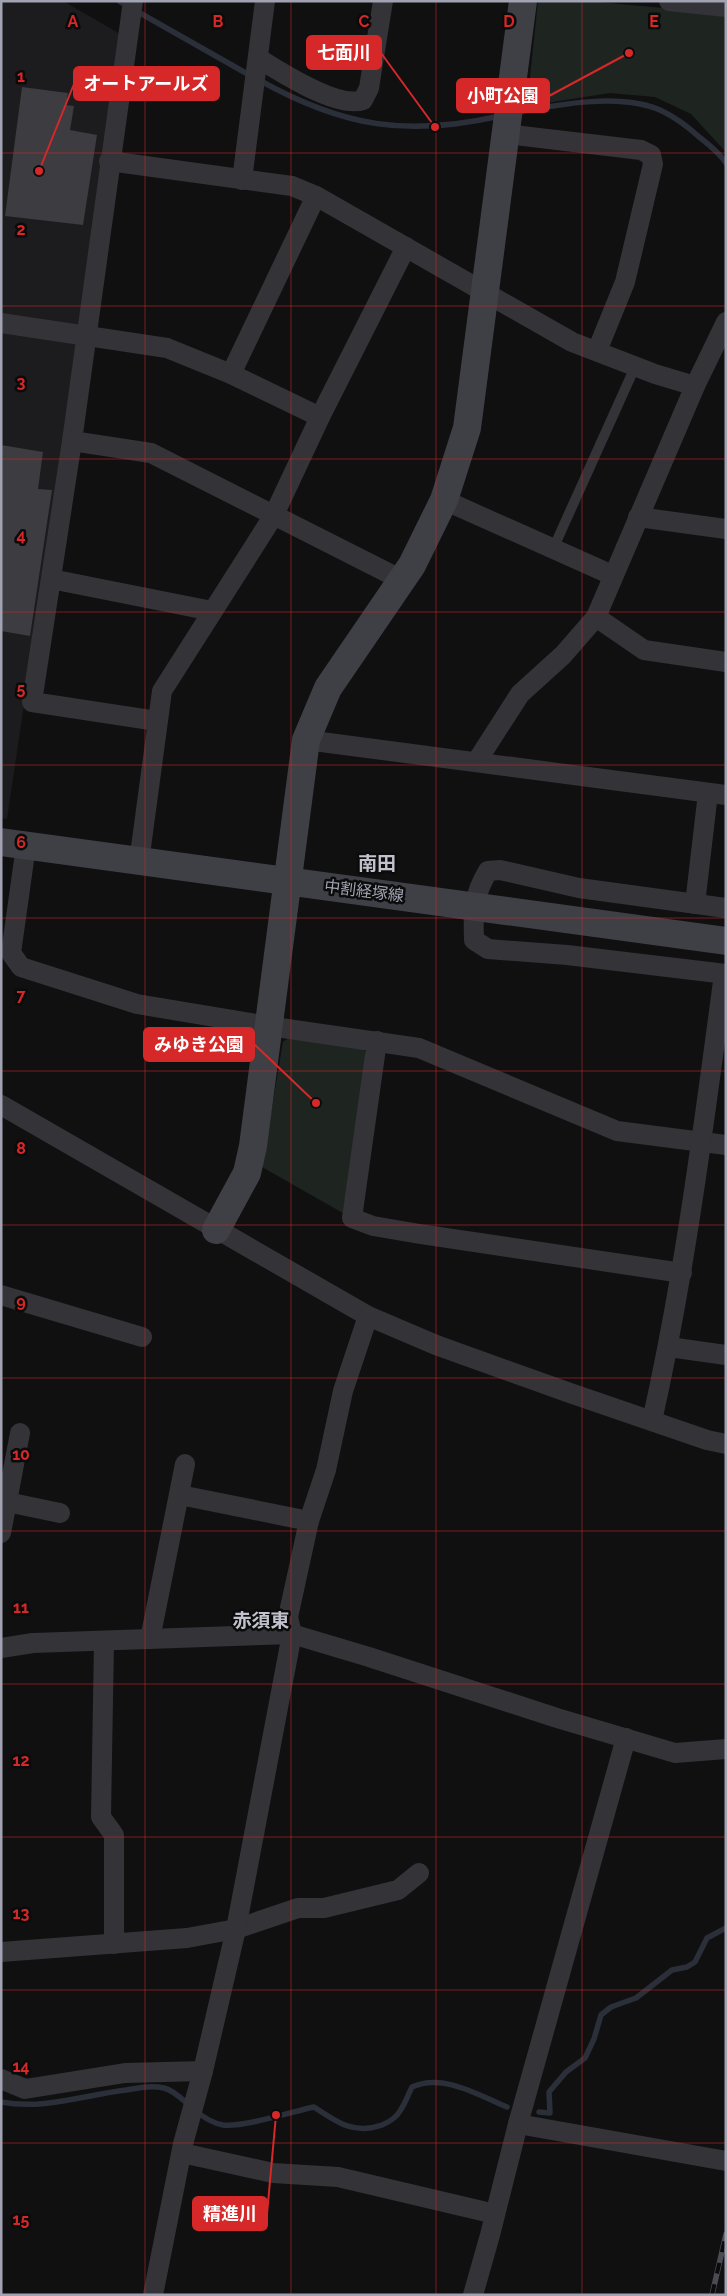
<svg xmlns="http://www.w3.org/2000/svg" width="727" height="2296" font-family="Raleway,'Noto Sans JP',sans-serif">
<rect width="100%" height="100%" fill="#101011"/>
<g fill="#1c1c1e">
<path d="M1,1H63L122,35L81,323L76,327L1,315Z"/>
<path d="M1,330L76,342L77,347L7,819L1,818Z"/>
</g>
<g fill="#1e2521">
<path d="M538,1H588L726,14V152L691,114L655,97L610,93L527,106Z"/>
<path d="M290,1037L360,1046L367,1054L343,1213L262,1167L283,1042Z"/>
</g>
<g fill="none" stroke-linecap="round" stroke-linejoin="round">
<g stroke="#2a2f39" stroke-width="5.5">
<path d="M119,1L251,76"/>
<path d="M259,80C343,127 407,137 500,116"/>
<path d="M516,113C559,104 624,92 664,112C676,118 688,127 698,136C708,144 719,152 726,163"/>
<path d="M1,2102C44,2110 84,2095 126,2090C138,2088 151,2085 164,2088C173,2090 182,2099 189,2105"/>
<path d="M196,2111C204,2118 213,2123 223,2125C245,2127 291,2112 314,2107C336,2122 354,2135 382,2125C389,2122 396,2118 400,2111C405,2104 408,2095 412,2087C443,2073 478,2095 507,2107"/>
<path d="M539,2112L550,2113L549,2092L566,2072L585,2058L594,2039L601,2015L611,2007L636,1998L672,1970L687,1967L695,1962L707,1938L726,1928"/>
</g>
</g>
<g fill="#3c3c41">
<path d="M22,87L68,93L66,105L74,106L70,130L97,135L83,225L5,216Z"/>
<path d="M1,445L43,452L38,489L52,490L30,636L1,631Z"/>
</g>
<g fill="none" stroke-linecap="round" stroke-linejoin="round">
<path stroke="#333338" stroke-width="10" d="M553,549L635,367"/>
<g stroke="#333338" stroke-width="20">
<path d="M133,1L72,441L32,702L157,721"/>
<path d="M669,1L726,7"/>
<path d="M258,58C280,72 338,109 363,100L369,88L383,1"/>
<path d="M506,134L641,150L651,155L653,164L625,282L597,351"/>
<path d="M109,161L292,186L316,196L572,342L655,374L695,386"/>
<path d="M242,180L265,1"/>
<path d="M1,323L167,348L231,374L320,417"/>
<path d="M231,374L316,196"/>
<path d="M72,441L151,453L402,580"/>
<path d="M444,500L612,575"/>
<path d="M638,517L726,529"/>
<path d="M51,579L212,611"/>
<path d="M596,617L644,650L726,662"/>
<path d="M306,740L726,795"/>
<path d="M477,761L520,694L563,655L596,617L695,386L726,322"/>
<path d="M26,846L11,953L21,967L137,1004L268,1026L419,1048L617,1131L726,1145"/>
<path d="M139,862L162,691L274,515L320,417L406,247"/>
<path d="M695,904L708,793"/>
<path d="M726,908L579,888L500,870L488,871C473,896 473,911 474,940L488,949L567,955L726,974"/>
<path d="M377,1041L352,1218L373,1226L420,1234L682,1273"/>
<path d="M1,1105L368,1316L436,1345L570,1393L707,1440L726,1444"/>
<path d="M1,1295L142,1337"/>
<path d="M669,1347L726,1355"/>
<path d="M652,1421C685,1274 704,1123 724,974"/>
<path d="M180,1495L309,1521"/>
<path d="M7,1502L60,1513"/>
<path d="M1,1533L20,1433"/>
<path d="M150,1639L185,1464"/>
<path d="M104,1641L101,1817L114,1835V1944"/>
<path d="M1,1648L33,1643L292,1634L369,1657L557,1718L675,1753L726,1749"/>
<path d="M1,1952L187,1938L236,1929L298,1908H324L398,1890L419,1873"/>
<path d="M1,2079L25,2089L125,2073L203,2071"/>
<path d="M518,2124L726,2161"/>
<path d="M182,2153L273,2173L338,2177L495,2214"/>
<path d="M153,2295L183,2144L203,2071L236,1929L292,1634L288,1617L309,1521L326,1470L343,1391L368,1316"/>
<path d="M473,2295L490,2235L518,2124L626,1738"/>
</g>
<g stroke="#3f3f46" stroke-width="28">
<path d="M1,842L726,941"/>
<path d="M216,1230L247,1173L253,1146L306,740L328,688L412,565L444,500L467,428L523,1"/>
</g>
<defs>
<path id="rail" d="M712,2295L726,2234"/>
</defs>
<use href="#rail" stroke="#4b4c53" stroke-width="5.5"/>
<use href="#rail" stroke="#0b0b0c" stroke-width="4" stroke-dasharray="11" stroke-linecap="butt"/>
</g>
<path fill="none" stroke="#d62828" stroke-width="1" stroke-opacity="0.55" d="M145,1V2295M291,1V2295M436,1V2295M582,1V2295M1,153H726M1,306H726M1,459H726M1,612H726M1,765H726M1,918H726M1,1071H726M1,1225H726M1,1378H726M1,1531H726M1,1684H726M1,1837H726M1,1990H726M1,2143H726"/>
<g text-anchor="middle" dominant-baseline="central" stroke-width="5" stroke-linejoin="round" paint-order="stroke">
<g font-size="16" fill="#a1a2b2" stroke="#0b0b0c">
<text transform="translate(364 891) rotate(7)">中割経塚線</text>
</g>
<g font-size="19" font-weight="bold" fill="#c2c2ce" stroke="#0b0b0c">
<text x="377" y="863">南田</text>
<text x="261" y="1620">赤須東</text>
</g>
</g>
<g font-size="16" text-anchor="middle" font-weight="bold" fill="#d62828" stroke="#0b0b0c" stroke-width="5" stroke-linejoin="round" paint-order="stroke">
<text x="73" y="27">A</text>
<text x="218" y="27">B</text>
<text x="364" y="27">C</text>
<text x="509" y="27">D</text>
<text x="654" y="27">E</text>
<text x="21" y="82">1</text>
<text x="21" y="235">2</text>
<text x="21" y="388">3</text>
<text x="21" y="541">4</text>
<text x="21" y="694">5</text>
<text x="21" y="848">6</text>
<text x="21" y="1001">7</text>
<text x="21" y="1154">8</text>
<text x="21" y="1307">9</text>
<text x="21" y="1460">10</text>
<text x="21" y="1613">11</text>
<text x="21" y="1766">12</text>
<text x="21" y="1919">13</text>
<text x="21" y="2072">14</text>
<text x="21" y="2225">15</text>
</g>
<path fill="none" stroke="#d62828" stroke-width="2" d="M435 127L381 53M39 171L74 84M629 53L549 96M316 1103L254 1044M276 2115L267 2214"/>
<g fill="#d62828" stroke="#0b0b0c" stroke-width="2">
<circle cx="435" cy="127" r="5"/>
<circle cx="39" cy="171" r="5"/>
<circle cx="629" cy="53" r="5"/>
<circle cx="316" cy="1103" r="5"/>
<circle cx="276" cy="2115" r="5"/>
</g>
<g fill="#d62828" stroke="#d62828" stroke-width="2">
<rect x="307" y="36" width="74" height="33" rx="5"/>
<rect x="74" y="67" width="145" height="33" rx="5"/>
<rect x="457" y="79" width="92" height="33" rx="5"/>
<rect x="144" y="1028" width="110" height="33" rx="5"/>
<rect x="193" y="2197" width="74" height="33" rx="5"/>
</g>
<g font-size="18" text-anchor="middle" font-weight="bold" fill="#fff">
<text x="344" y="59">七面川</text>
<text x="146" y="90">オートアールズ</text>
<text x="503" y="102">小町公園</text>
<text x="199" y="1051">みゆき公園</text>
<text x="230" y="2220">精進川</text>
</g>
<rect width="727" height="2296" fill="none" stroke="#a1a2b2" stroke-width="5"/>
</svg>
